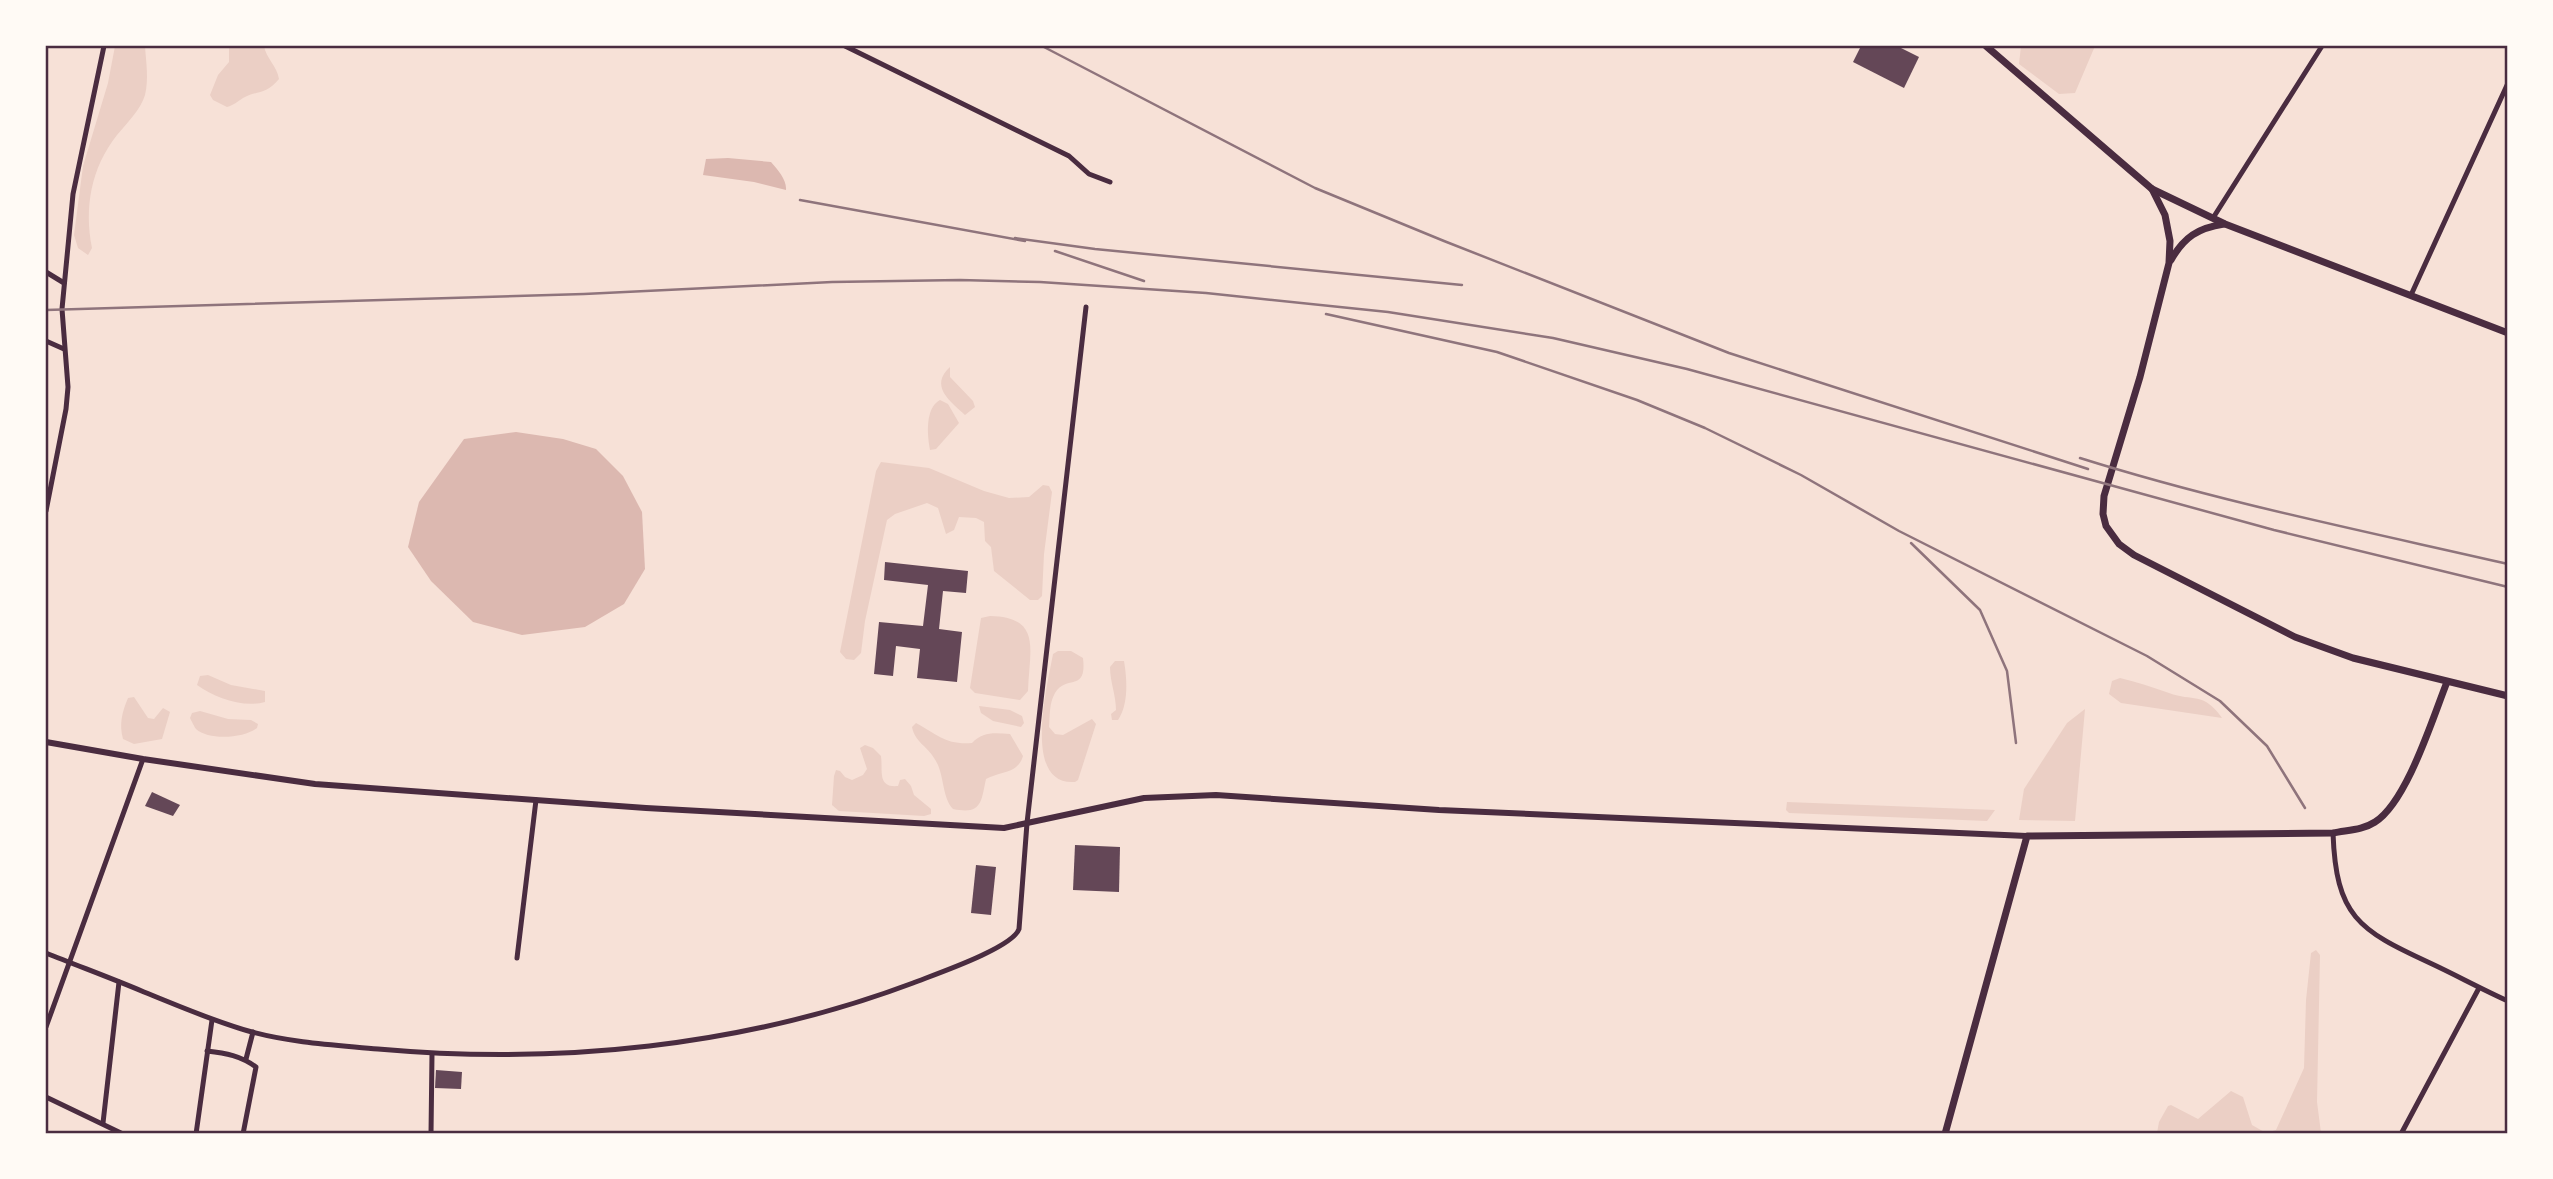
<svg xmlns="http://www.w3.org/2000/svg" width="2553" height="1179" font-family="Commissioner,sans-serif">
<rect width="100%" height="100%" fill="#f7e1d7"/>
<g fill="#ebcfc5">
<path d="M115,46H145C146,62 149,79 145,95C141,109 127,123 117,135C91,168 84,207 92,248L88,255L78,248L74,235L83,166L108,83Z"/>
<path d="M229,46H264C266,58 277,66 279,79C266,95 258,90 243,98C237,102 234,105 227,107L213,100L210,95L218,75L229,62Z"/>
<path d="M2021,46H2048L2052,48L2057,46H2095L2075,93L2059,94L2019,64Z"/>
<path d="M950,367V377L973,401L975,407L965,415C950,401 929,386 950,367Z"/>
<path d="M940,400L948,404L959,423L936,449L930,450C927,435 925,408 940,400Z"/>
<path d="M881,462L929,468L984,491L1009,498L1029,497L1043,485L1049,486L1052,492L1044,554L1042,596L1038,600H1030L994,571L991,547L985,541L984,522L976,518L959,517L954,530L946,534L938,508L927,503L895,514L887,520L865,621L861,653L854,660L846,659L840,652L876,471Z"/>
<path d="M990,616C1043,617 1029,651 1028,691L1020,700L975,693L970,688L981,618Z"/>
<path d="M1058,651H1071L1083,658C1087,693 1067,674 1055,693C1049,703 1050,716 1049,727L1055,734L1063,735L1092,719L1096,724L1078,780L1075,782C1021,786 1048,683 1053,654Z"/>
<path d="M1115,661H1124C1127,679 1129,704 1118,720H1112L1111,714L1116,710C1116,695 1110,682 1110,667Z"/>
<path d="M208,675L231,685L265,691V702C243,708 215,698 197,685L200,676Z"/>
<path d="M2120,678C2137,682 2152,687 2169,693C2193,702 2203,691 2222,718L2121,703L2109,694L2112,681Z"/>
<path d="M134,697L148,718L154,719L163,708L170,712L162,739L134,744L123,739C119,724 122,712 128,698Z"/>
<path d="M979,706L1010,710L1022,716L1024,723L1021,727L993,721L981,713Z"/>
<path d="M2085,709L2075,821L2019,820L2024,789L2067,723Z"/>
<path d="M200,711L228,719L251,720L258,724L257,728C245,738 209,741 196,729C195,728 191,720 190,718L192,713Z"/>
<path d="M916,723C938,735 946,745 972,743C983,731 995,733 1010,734L1023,756C1018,774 1000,771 986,779C981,802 982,815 953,809C941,796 945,773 934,758C927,746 915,742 912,727Z"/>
<path d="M865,745L873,748L881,756C883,771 877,788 898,786L900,780L905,779L911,786L914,795L931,809V814L924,816L839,811L832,805L834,776L836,770L840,771L845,777L852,780L863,775L867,769L860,748Z"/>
<path d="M1787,802L1995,810L1987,821L1789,813L1786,810Z"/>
<path d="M2316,950L2320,955L2317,1102L2321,1133H2157L2159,1122L2168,1106L2171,1105L2198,1119L2231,1091L2243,1097L2252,1125L2266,1133L2276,1130L2304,1068L2306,1000L2311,953Z"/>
</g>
<g fill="#dcb8b0">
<path d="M728,158L771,162C778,170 787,180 786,190L754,182L703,175L706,159Z"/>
<path d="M516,432L563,439L596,449L623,476L642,512L645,569L624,604L585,627L522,635L473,622L431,581L408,547L419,502L464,439Z"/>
</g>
<g fill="#644757">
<path d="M1861,46H1897L1919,57L1904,88L1853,62Z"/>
<path d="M885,562L968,571L966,593L943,591L939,629L962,632L957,682L917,678L920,649L896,646L893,676L874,674L879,622L923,626L928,585L884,580Z"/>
<path d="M152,792L180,805L173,816L145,806Z"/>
<path d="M1075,845L1120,847L1119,892L1073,890Z"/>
<path d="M976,865L996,867L991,915L971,913Z"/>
<path d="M436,1070L462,1072L461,1089L435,1088Z"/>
</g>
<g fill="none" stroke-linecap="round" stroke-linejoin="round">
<g stroke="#4a2c40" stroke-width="5">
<path d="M845,46L1069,156L1089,174L1110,182"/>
<path d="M2213,218L2322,46"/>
<path d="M46,272L64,283"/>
<path d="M2411,295L2508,83"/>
<path d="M46,341L64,349"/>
<path d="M46,511L66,409L68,387L62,309L73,194L104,46"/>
<path d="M2333,833C2336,916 2358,930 2430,963C2456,975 2481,989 2508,1001"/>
<path d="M46,953C78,966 111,978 144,992C179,1006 215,1022 252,1032C293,1043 336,1045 378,1049C558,1065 743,1047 913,983C933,975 1013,948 1019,929L1027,823L1086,307"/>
<path d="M517,958L536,800"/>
<path d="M46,1027L143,759"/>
<path d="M207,1051C226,1053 241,1056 256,1067L243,1134"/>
<path d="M246,1059L253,1032"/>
<path d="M46,1097L123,1134"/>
<path d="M103,1123L119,982"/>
<path d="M196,1134L212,1020"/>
<path d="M431,1134L432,1054"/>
<path d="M2401,1134L2479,988"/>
</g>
<path stroke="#4a2c40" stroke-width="6" d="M46,742L143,759L315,784L646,808L1004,828L1144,798L1216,795L1439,810L2027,836"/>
<g stroke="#4a2c40" stroke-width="7">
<path d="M1986,46L2152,189L2225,224L2508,333"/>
<path d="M2152,189L2165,215L2170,241L2169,263L2140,377L2104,496L2103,514L2106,526L2119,544L2134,555L2295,637L2353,658L2508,696"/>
<path d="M2171,260C2184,237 2198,228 2224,224"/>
<path d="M1945,1134L2027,836L2333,833C2347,830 2363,830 2375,822C2407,802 2433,717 2447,682"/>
</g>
<g stroke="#8f747c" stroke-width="2.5">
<path d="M1042,46L1315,188L1444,241L1729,353L2088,469"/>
<path d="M800,200L1025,241"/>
<path d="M1015,238L1095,249L1462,285"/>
<path d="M1055,251L1144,281"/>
<path d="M46,310L584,294L832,282L960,280L1040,282L1206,293L1388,312L1553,338L1687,369L2274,530L2508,587"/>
<path d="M1326,314L1497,352L1637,400L1705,428L1801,475L1899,531L2147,656L2220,701L2267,746L2305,808"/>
<path d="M2080,458C2220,502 2364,531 2508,564"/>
<path d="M1911,543L1980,610L2007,671L2016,743"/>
</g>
</g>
<rect width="2553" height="1179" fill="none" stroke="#fffaf5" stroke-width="94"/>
<rect x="47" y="47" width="2459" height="1085" fill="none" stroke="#4a2c40" stroke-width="2.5"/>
</svg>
